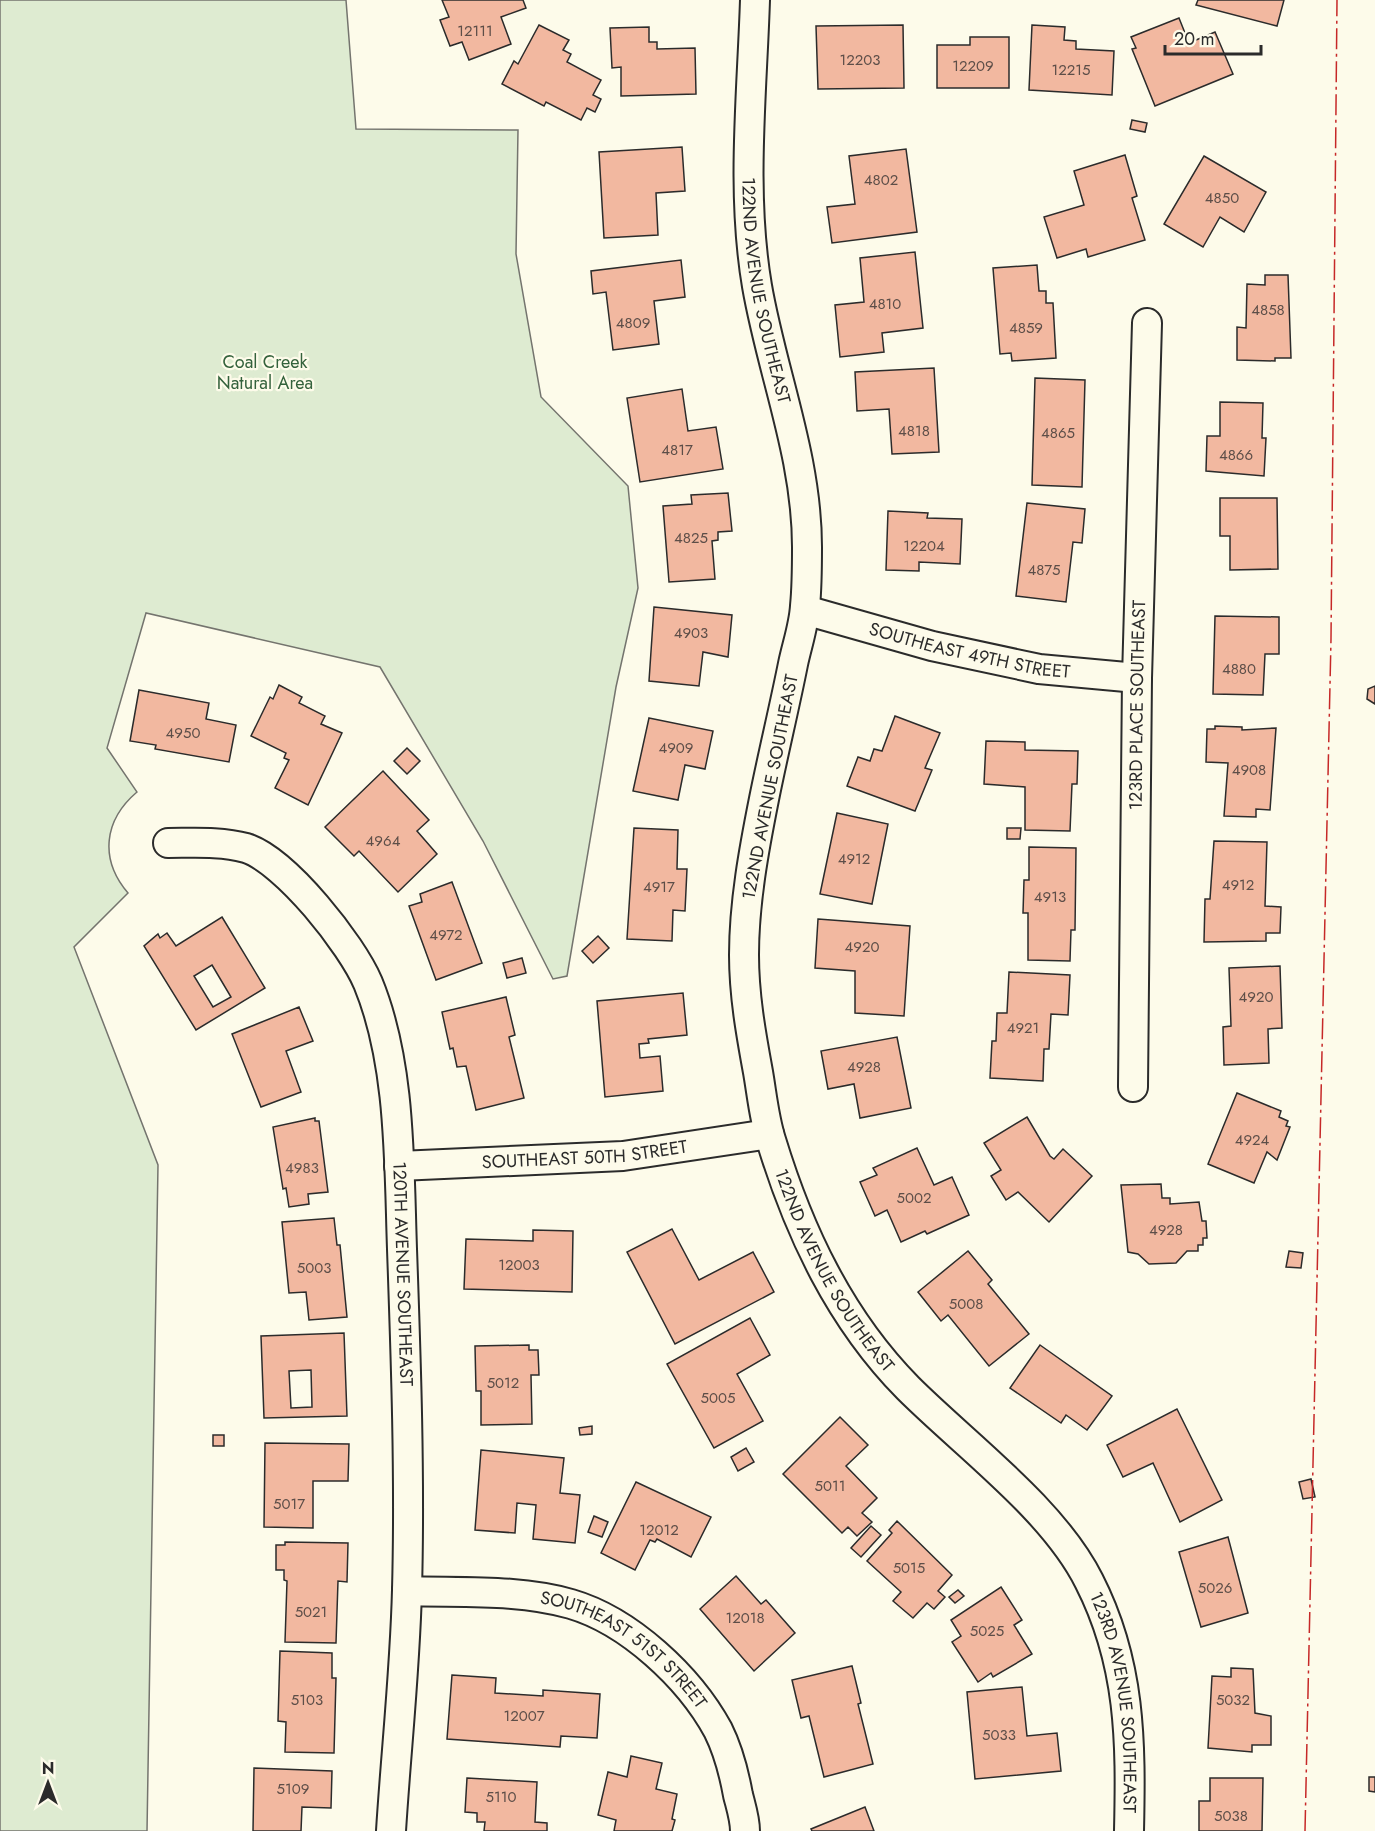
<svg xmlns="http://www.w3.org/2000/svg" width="1375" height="1831" font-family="Jost,sans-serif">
<rect width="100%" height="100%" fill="#fdfbea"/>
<path fill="#deebd1" stroke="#74746e" stroke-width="1.5" d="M0,0H346L356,129L518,130L516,254L541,397L628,486L638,588L616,687L567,976L553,979L483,841L380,667L146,613L107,748L137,792C104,820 99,859 128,893L74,947L158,1165L147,1831H0Z"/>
<g fill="#f2b8a0" stroke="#2b2b2b" stroke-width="1.5" fill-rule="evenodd">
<path d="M442,0H523L526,8L501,17L511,44L469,60L462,42L450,46L440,20L449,17Z"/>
<path d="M1198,0H1284L1277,26L1196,5Z"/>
<path d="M1179,18L1189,43L1215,32L1233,74L1155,106L1132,49L1136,48L1131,37Z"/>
<path d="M539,25L569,40L563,50L571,54L567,62L601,80L593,95L601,99L595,112L587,108L581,120L546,102L544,106L502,84L514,61L518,64Z"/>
<path d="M903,25L904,88L818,89L816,26Z"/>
<path d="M1032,25L1065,27L1064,40L1076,41V49L1114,51L1112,95L1029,90Z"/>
<path d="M649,27V42H657V49L695,48L696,94L621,96V67L612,68L610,28Z"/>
<path d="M970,37H1009V88H937V45H970Z"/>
<path d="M1132,120L1147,123L1145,132L1130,129Z"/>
<path d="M682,147L685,191L656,193L658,235L604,238L599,152Z"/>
<path d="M906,149L917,232L832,243L827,207L855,204L849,156Z"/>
<path d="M1125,155L1137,196L1132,198L1145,240L1088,257L1086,249L1057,258L1044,217L1084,205L1074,171Z"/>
<path d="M1204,156L1266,192L1244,232L1220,217L1203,247L1164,224Z"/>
<path d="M915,252L923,328L882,333L884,352L840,357L835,305L864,302L860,258Z"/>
<path d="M681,260L685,297L654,301L659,344L613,350L606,292L593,294L591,271Z"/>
<path d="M1037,265L1039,291H1046V303H1053L1056,358L1012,361L1011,353L1000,354L993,268Z"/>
<path d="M1265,275H1288L1291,358H1275V361L1237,360V327L1246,328L1247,284L1265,285Z"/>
<path d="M934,368L939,452L892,454L889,409L857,411L855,372Z"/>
<path d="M1035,378L1085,380L1082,487L1032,485Z"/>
<path d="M682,389L688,431L716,427L723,469L640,482L627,398Z"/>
<path d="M1220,402L1263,403L1262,438H1266L1264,476L1206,471L1207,436H1220Z"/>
<path d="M728,493L732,531L718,532V540L712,541L715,579L669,582L663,506L692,504L691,495Z"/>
<path d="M1220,498H1277L1278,569L1230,570V536H1220Z"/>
<path d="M1027,503L1085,509L1082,543L1073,542L1066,602L1016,596Z"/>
<path d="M888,511L928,513L927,518L962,519L960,564L919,562V571L886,570Z"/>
<path d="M654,607L732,615L728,657L703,652L699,686L649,681Z"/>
<path d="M1215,616L1279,617V654H1265L1263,695L1213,694Z"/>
<path d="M279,685L302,697L299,703L325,716L321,724L342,733L308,805L275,788L289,760L284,758L286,753L251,736L270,697L273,699Z"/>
<path d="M1375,686V704L1367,699L1368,689Z"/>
<path d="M139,690L209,703L206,719L236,725L229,762L155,749L156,745L130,741Z"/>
<path d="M895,716L940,733L925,768L932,770L915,811L847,786L858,757L870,761L874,749L882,751Z"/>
<path d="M649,718L713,731L705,769L685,765L678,800L633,791Z"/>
<path d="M1215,726L1242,727V730L1276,728L1270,810L1256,809V817L1224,816L1228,763L1206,762L1207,729H1215Z"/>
<path d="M986,741L1025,742V750L1078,751L1077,784H1072L1070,831L1025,830V787L984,784Z"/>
<path d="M407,748L420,761L407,774L394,761Z"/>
<path d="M383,771L429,820L417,831L437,854L398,892L359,851L354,856L325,827Z"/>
<path d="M837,813L888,824L872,904L820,894Z"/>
<path d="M634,828L678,830L677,869H687L685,911L673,910L672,941L627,939Z"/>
<path d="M1007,828H1021L1020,839H1007Z"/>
<path d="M1214,841L1267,842L1265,906L1281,907L1280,933H1266V941L1204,942L1205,899H1210Z"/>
<path d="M1029,847L1076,848L1075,930H1071L1070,961L1028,960V913H1023L1024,880H1029Z"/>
<path d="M452,882L482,963L436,980L409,906L422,902L420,894Z"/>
<path d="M222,917L265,988L196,1030L144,946L158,934L160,938L167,933L176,946ZM212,965L231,997L213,1007L194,976Z"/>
<path d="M818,919L910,926L904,1016L855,1013V971L815,968Z"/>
<path d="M598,936L609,948L593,963L582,951Z"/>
<path d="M522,958L526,973L507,978L503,963Z"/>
<path d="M1280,966L1282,1028L1268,1029L1269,1063L1224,1065L1223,1027L1231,1026L1229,968Z"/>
<path d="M1009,972L1070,975L1068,1015L1051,1014L1049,1049H1044L1043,1081L990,1078L992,1041H996L997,1013H1007Z"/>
<path d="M683,993L687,1035L648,1039L649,1043L639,1044L640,1058L660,1056L663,1091L605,1097L597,1001Z"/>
<path d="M506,997L515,1035L509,1037L524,1098L476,1110L466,1066L457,1067L453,1048L450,1049L442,1012Z"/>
<path d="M299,1007L313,1041L286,1051L301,1092L261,1107L232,1034Z"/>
<path d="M897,1037L911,1108L860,1118L854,1084L828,1089L821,1051Z"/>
<path d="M1237,1093L1281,1111L1279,1117L1288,1121L1286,1126L1290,1127L1277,1160L1267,1152L1254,1183L1208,1164Z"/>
<path d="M1027,1117L1050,1156L1054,1159L1063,1149L1092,1176L1049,1222L1018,1192L1006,1200L991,1176L1001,1170L984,1143Z"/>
<path d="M315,1118V1121H319L328,1192L308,1194L309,1204L289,1207L286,1188L283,1189L273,1127Z"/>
<path d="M917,1148L934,1185L952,1177L969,1215L927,1234L925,1231L901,1242L887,1210L875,1216L860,1182L877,1175L873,1168Z"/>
<path d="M1161,1184L1162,1198H1170V1204L1199,1202L1202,1221H1206L1207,1238H1203V1245H1198V1251H1187L1176,1263L1149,1264L1138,1254L1128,1252L1121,1185Z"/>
<path d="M334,1218L337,1245H340L347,1317L309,1320L306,1292L289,1293L282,1222Z"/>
<path d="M672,1229L699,1280L753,1252L774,1292L675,1344L627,1252Z"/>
<path d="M533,1230L573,1231L572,1292L464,1289L466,1239L533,1241Z"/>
<path d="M968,1251L992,1280L988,1284L1029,1334L989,1366L948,1315L941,1321L918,1292Z"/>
<path d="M1289,1251L1303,1253L1301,1268L1286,1267Z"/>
<path d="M750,1318L770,1355L737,1374L763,1421L714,1448L667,1364Z"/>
<path d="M344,1333L347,1416L264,1418L261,1336ZM311,1370L312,1407L291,1408L289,1371Z"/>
<path d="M529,1345V1350H538L539,1375H531L532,1424L481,1425V1391H476L475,1346Z"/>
<path d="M1040,1345L1112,1396L1087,1430L1066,1415L1061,1423L1010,1388Z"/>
<path d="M1177,1409L1222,1500L1180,1522L1153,1463L1123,1477L1107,1445Z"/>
<path d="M840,1417L868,1445L846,1466L877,1498L862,1513L872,1522L857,1536L848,1527L842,1533L783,1474Z"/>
<path d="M592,1426V1434L580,1435L579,1428Z"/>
<rect x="213" y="1435" width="11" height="11"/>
<path d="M265,1443L349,1444L348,1481H313V1528L264,1527Z"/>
<path d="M746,1448L754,1462L738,1471L731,1457Z"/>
<path d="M481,1450L564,1458L560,1493L580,1495L575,1543L533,1539L536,1505L517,1503L515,1533L475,1530Z"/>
<path d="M1311,1479L1315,1497L1303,1499L1299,1482Z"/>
<path d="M636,1482L711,1517L691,1557L657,1539L655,1542L650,1540L635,1570L601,1553Z"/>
<path d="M594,1516L608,1522L602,1537L588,1532Z"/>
<path d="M897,1521L952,1575L938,1591L945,1597L934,1609L927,1603L913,1618L893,1601L901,1592L867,1561L892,1533L889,1530Z"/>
<path d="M871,1526L881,1535L861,1557L851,1548Z"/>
<path d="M1228,1537L1248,1613L1201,1627L1179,1552Z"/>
<path d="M285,1542L348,1543L347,1582L338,1581L336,1643L285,1642L287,1581L284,1580V1570H276V1545H285Z"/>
<path d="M736,1576L761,1604L766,1600L795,1633L754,1671L700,1609Z"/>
<path d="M1001,1587L1022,1620L1014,1625L1032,1654L993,1677L991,1673L978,1682L952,1642L961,1636L951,1620Z"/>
<path d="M958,1590L964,1596L955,1603L949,1597Z"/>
<path d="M280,1651L332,1653V1678H336L334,1753L285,1752L286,1722L278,1721Z"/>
<path d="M852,1666L861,1703L858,1704L873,1764L824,1777L809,1716L801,1718L792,1680Z"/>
<path d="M1231,1668L1253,1669L1255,1713L1271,1716V1745H1252V1752L1208,1748L1212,1676L1231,1677Z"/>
<path d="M452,1675L496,1678L495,1693L543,1696V1690L600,1694L597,1738L561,1736L560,1747L447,1739Z"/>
<path d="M1022,1687L1027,1736L1057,1733L1061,1771L975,1779L967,1692Z"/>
<path d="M631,1756L662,1763L656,1789L677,1794L672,1819L675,1820L672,1831H614L616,1820L598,1815L608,1772L627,1777Z"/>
<path d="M254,1768L332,1771L331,1808L302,1807L301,1831H253Z"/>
<path d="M1369,1777H1375V1792L1369,1791Z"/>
<path d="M467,1778L537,1782L535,1822L547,1823V1831H484L485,1822H477V1813L465,1812Z"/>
<path d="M1210,1778H1263L1262,1831H1199V1801H1210Z"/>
<path d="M865,1807L874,1831H812L811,1829Z"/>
</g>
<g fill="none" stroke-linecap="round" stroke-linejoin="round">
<defs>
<g id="minor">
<path id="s1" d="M755,0C752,94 741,192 757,286C772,373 807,456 807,547C807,566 807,586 805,606C804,625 797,645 793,664C784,709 773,754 764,799C754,849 744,903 744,955C744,995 751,1034 758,1072C762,1095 764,1118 771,1140C799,1232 840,1319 908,1388C965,1445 1053,1509 1089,1581C1131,1663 1131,1742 1129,1831"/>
<path id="s2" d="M805,610L932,646L1039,669L1137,678"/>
<path id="s3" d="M168,843C193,843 221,841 246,848C286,861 352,945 368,983C401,1063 399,1163 402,1249C406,1361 410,1478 407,1590C405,1671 396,1751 391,1831"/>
<path id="s4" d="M1133,1087L1137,678L1147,323"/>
<path id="s5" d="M399,1166L623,1156L769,1134"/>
<path id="s6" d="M407,1591C460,1593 519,1589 571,1604C629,1621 689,1677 718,1730C728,1750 734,1773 738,1795C741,1807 745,1819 745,1831"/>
</g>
</defs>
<use href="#minor" stroke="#2b2b2b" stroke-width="32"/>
<use href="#minor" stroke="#fdfbea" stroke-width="28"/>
<path stroke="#c62828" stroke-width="1.5" stroke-dasharray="21 4.5 3 4.5" stroke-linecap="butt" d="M1305,1831L1331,639L1337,0"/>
</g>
<g text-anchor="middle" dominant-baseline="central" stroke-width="4.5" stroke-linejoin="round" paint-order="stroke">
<g font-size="15" fill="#5d4e48">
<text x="475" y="31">12111</text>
<text x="860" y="60">12203</text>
<text x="973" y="66">12209</text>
<text x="1071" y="70">12215</text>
<text x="881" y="180">4802</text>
<text x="1222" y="198">4850</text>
<text x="885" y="304">4810</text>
<text x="1268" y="310">4858</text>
<text x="633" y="323">4809</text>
<text x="1026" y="328">4859</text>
<text x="914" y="431">4818</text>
<text x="1058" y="433">4865</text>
<text x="677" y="450">4817</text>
<text x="1236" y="455">4866</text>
<text x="691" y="538">4825</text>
<text x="924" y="546">12204</text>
<text x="1044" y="570">4875</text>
<text x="691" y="633">4903</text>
<text x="1239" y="669">4880</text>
<text x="183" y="733">4950</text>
<text x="676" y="748">4909</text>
<text x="1249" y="770">4908</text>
<text x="383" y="841">4964</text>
<text x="854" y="859">4912</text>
<text x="1238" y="885">4912</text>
<text x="659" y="887">4917</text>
<text x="1050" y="897">4913</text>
<text x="446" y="935">4972</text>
<text x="862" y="947">4920</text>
<text x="1256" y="997">4920</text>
<text x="1023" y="1028">4921</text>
<text x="864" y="1067">4928</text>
<text x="1252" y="1140">4924</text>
<text x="302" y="1168">4983</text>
<text x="914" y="1198">5002</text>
<text x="1166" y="1230">4928</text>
<text x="519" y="1265">12003</text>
<text x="314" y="1268">5003</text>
<text x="966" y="1304">5008</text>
<text x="503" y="1383">5012</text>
<text x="718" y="1398">5005</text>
<text x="830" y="1486">5011</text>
<text x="289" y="1504">5017</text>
<text x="659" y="1530">12012</text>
<text x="909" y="1568">5015</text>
<text x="1215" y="1588">5026</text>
<text x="311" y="1612">5021</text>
<text x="745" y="1618">12018</text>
<text x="987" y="1631">5025</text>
<text x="307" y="1700">5103</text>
<text x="1233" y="1700">5032</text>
<text x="524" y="1716">12007</text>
<text x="999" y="1735">5033</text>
<text x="293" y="1789">5109</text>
<text x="501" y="1797">5110</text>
<text x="1231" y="1816">5038</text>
</g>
<g font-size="18" fill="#2b2b2b" stroke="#fdfbea">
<text stroke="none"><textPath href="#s1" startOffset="292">122ND AVENUE SOUTHEAST</textPath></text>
<text stroke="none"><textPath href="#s2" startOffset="170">SOUTHEAST 49TH STREET</textPath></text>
<text stroke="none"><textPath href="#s4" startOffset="382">123RD PLACE SOUTHEAST</textPath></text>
<text transform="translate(770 787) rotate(-79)">122ND AVENUE SOUTHEAST</text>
<text stroke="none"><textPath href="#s5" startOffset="186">SOUTHEAST 50TH STREET</textPath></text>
<text stroke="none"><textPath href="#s1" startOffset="1300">122ND AVENUE SOUTHEAST</textPath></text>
<text stroke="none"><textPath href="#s3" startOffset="558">120TH AVENUE SOUTHEAST</textPath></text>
<text stroke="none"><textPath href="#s6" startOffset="234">SOUTHEAST 51ST STREET</textPath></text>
<text stroke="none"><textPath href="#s1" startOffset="1832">123RD AVENUE SOUTHEAST</textPath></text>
</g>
<g font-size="18" fill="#34623c" stroke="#fdfbea">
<text x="265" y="362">Coal Creek<tspan x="265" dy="21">Natural Area</tspan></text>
</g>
</g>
<g transform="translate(48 1783)" stroke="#fdfbea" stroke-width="4.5" paint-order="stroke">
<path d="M0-4.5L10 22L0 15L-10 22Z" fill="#2b2b2b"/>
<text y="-9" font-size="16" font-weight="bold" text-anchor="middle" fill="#2b2b2b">N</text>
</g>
<path d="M1165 45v9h96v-9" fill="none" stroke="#2b2b2b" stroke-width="3"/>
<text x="1174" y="45" font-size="18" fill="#2b2b2b" stroke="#fdfbea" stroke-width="4.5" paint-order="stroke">20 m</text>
</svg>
